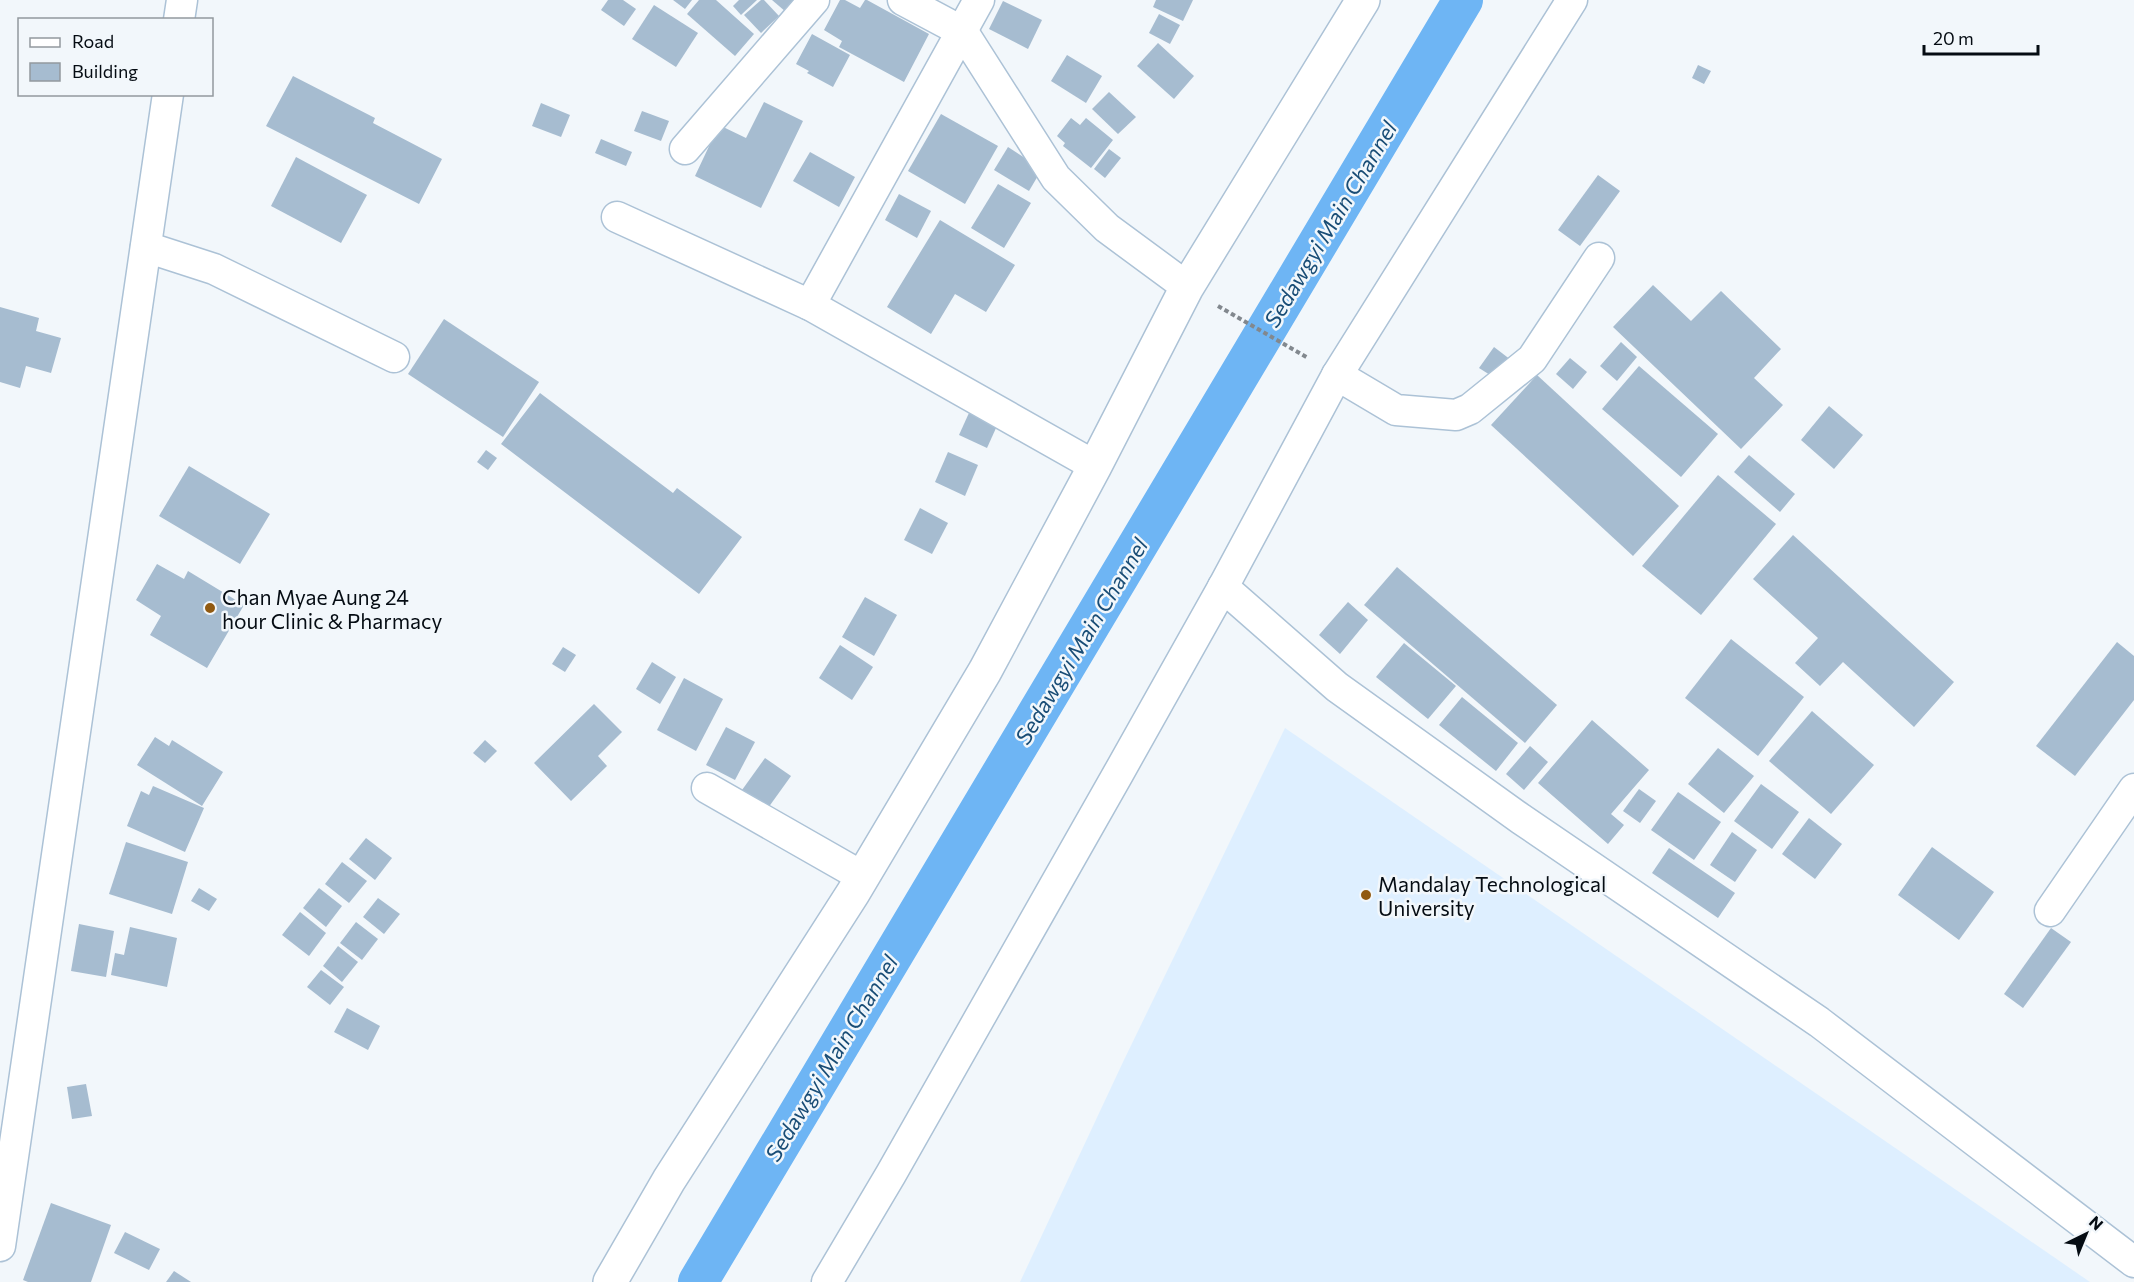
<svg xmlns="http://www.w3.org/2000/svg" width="2134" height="1282" font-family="Commissioner,sans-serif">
<rect width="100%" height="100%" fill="#f2f7fb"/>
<path fill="#deefff" d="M1285,728L2090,1282H1020L1123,1062Z"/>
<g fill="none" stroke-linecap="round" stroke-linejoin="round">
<path stroke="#6eb5f4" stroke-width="40" d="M698,1282L1463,0"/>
</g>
<g fill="#a6bcd0">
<path d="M608,0H623L636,9L624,26L601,10Z"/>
<path d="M673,0H692L685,9Z"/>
<path d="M699,0H716L754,34L735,56L687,14Z"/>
<path d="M739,0H757L741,15L733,6Z"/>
<path d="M761,0H764L779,16L761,33L744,15Z"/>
<path d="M772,0H797L786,12Z"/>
<path d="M840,0H845L860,8L865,0H867L929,34L904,82L839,47L842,41L824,30Z"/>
<path d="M1156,0H1193L1183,21L1153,7Z"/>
<path d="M1003,1L1042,20L1028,49L989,29Z"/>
<path d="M654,5L698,33L676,67L632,39Z"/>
<path d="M1159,14L1180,25L1170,44L1149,33Z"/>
<path d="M812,34L850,55L833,87L807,73L809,71L796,64Z"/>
<path d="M1158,43L1194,76L1174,99L1137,66Z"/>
<path d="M1067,55L1102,76L1086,103L1051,81Z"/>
<path d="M1698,65L1711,71L1704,84L1692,78Z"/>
<path d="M293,76L375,118L373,123L442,159L419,204L266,126Z"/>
<path d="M1109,92L1136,117L1118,134L1092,109Z"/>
<path d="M764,102L803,121L761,208L695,176L719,125L746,138Z"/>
<path d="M541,103L570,115L561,137L532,126Z"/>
<path d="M642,111L669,121L661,141L634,131Z"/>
<path d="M941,114L998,146L965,204L908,171Z"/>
<path d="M1071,118L1080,125L1086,118L1113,140L1091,168L1063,146L1065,143L1057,136Z"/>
<path d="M601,139L632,152L626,166L595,153Z"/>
<path d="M1008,147L1042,169L1029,191L994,170Z"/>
<path d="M1109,149L1121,158L1105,178L1094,169Z"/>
<path d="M810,152L855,177L839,207L793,181Z"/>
<path d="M296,157L367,195L341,243L271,206Z"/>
<path d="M1598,175L1620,191L1580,246L1558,230Z"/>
<path d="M998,184L1031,203L1004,248L971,228Z"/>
<path d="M899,194L931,211L917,238L885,220Z"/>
<path d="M940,220L1015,265L986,312L955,294L931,334L887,307Z"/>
<path d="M1653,285L1691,321L1721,291L1781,349L1754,378L1783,405L1741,449L1613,327Z"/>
<path d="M0,307L39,318L36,331L61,338L51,373L26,366L20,388L0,382Z"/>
<path d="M444,319L539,382L503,437L408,374Z"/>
<path d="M1621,342L1637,357L1617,381L1600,366Z"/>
<path d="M1494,347L1511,360L1498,380L1479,368Z"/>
<path d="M1570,358L1587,372L1573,389L1556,374Z"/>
<path d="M1639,366L1718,434L1681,477L1602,409Z"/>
<path d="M1537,375L1679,506L1633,556L1491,425Z"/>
<path d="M540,393L673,493L677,488L742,537L699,594L501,444Z"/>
<path d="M973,404L1001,417L987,448L959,435Z"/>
<path d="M1829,406L1863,435L1834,469L1801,440Z"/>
<path d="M486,450L497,458L488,470L477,462Z"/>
<path d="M948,452L978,465L965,496L935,482Z"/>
<path d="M1749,455L1795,494L1780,512L1734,472Z"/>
<path d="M189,466L270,514L240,564L159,516Z"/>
<path d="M1718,475L1776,524L1701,615L1642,566Z"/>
<path d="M920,508L948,523L932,554L904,540Z"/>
<path d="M1793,535L1954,682L1914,727L1843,662L1820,686L1795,663L1818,638L1753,579Z"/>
<path d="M157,564L184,579L188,571L244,605L207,668L150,635L161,616L136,600Z"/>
<path d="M1397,567L1557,705L1525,743L1364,605Z"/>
<path d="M865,597L897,615L874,656L842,637Z"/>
<path d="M1348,602L1368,620L1340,654L1319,635Z"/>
<path d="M1731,639L1804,697L1758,756L1685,698Z"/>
<path d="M2117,642L2134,656V700L2075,776L2036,746Z"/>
<path d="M1404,643L1456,686L1428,719L1376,677Z"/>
<path d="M840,645L873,667L852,700L819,678Z"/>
<path d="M563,647L576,655L565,672L552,664Z"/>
<path d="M652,662L676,677L660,704L636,689Z"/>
<path d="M684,678L723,699L696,751L657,730Z"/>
<path d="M1462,697L1518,743L1496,771L1439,725Z"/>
<path d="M594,704L622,732L598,756L607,766L571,801L534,763Z"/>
<path d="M1812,711L1874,765L1831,814L1769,761Z"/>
<path d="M1592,720L1649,770L1611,814L1624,825L1608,844L1538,783Z"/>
<path d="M726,727L755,742L735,780L706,765Z"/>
<path d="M155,737L169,746L172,740L223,772L202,806L137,765Z"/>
<path d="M485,740L497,751L485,763L473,753Z"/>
<path d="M1530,746L1548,762L1524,790L1506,774Z"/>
<path d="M1718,748L1754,776L1724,813L1688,784Z"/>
<path d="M765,758L791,776L768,808L742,790Z"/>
<path d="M1761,784L1799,812L1772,849L1734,821Z"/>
<path d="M153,786L204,808L185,852L127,826L141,791L149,795Z"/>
<path d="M1639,789L1656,801L1640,823L1623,811Z"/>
<path d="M1678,792L1721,822L1694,860L1651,830Z"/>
<path d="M1809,818L1842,844L1815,879L1782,854Z"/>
<path d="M1732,832L1757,850L1735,882L1710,865Z"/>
<path d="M366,838L392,858L375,880L349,859Z"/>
<path d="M126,842L188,862L172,914L109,894Z"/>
<path d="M1932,847L1994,892L1959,940L1898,895Z"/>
<path d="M1669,848L1735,893L1718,918L1652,873Z"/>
<path d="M342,862L367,881L349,903L325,884Z"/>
<path d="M199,888L217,899L209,911L191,901Z"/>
<path d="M319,888L342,906L326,927L303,908Z"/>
<path d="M378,898L400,914L384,934L363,917Z"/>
<path d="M300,912L326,933L309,956L282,935Z"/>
<path d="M356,922L378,939L362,960L340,943Z"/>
<path d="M79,924L114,931L106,977L71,971Z"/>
<path d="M130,927L177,938L167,987L111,975L115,953L124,955Z"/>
<path d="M2051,928L2071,942L2023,1008L2004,994Z"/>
<path d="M338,946L358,962L342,982L323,966Z"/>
<path d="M321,970L344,987L330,1005L307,987Z"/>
<path d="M347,1008L380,1026L368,1050L334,1032Z"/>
<path d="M86,1084L92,1116L72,1119L67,1087Z"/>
<path d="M51,1203L111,1225L91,1282H28L23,1280Z"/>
<path d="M125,1232L160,1249L149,1270L114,1253Z"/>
<path d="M174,1271L191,1282H166Z"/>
</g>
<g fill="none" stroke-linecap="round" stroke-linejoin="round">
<defs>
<g id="minor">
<path d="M903,0L963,32L1056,178L1107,228L1187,287"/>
<path d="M179,20L182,0"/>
<path d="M685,149L814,0"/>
<path d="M617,217L810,305L1095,466"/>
<path d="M146,247L214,269L394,357"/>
<path d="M810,305L979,0"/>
<path d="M1337,375L1396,410L1456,415L1470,409L1532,359L1599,258"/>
<path d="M1223,587L1337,687L1521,819L1819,1022L2134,1262"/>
<path d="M707,788L863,877"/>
<path d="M2050,911L2134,789"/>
<path d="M0,1246L168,94"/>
<path d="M827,1282L891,1174L1118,774L1223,587L1337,375L1572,0"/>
</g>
<path id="tertiary" d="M610,1282L669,1180L853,893L985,671L1095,466L1187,287L1363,0"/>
</defs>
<use href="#minor" stroke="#acc2d6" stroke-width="33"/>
<use href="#tertiary" stroke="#acc2d6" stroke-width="36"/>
<path stroke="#82888e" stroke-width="4" stroke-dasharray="4.5 3" stroke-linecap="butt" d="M1218,306L1308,358"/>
<use href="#minor" stroke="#fff" stroke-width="30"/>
<use href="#tertiary" stroke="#fff" stroke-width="33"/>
</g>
<g fill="#915a11" stroke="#f2f7fb" stroke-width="2">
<circle cx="210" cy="608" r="6"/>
<circle cx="1366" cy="895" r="6"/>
</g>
<g text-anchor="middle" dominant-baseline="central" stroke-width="5" stroke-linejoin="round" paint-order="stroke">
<g font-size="21" fill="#050c13" stroke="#f2f7fb" text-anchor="start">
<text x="222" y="596">Chan Myae Aung 24<tspan x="222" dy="24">hour Clinic &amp; Pharmacy</tspan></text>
<text x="1378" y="883">Mandalay Technological<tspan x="1378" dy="24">University</tspan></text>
</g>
<g font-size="22" font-style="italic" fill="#194d76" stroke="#f2f7fb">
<text transform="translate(1330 224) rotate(-59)">Sedawgyi Main Channel</text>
<text transform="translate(1081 641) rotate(-59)">Sedawgyi Main Channel</text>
<text transform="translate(831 1058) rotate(-59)">Sedawgyi Main Channel</text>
</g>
</g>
<rect x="18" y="18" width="195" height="78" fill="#f2f7fb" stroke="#93999e" stroke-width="1.5"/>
<rect x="30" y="38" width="30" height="9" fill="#ffffff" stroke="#93999e" stroke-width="1.5"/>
<text x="72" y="48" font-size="18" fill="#050c13">Road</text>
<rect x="30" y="63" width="30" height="18" fill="#a6bcd0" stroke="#93999e" stroke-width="1.5"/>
<text x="72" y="78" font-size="18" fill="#050c13">Building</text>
<g transform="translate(2086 1234) rotate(43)" stroke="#f2f7fb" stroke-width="4.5" paint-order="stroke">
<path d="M0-4.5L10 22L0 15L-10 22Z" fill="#050c13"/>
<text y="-9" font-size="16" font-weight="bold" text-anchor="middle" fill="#050c13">N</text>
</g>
<path d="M1924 45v9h114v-9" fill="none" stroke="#050c13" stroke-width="3"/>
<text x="1933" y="45" font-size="18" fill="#050c13" stroke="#f2f7fb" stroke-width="4.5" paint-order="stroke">20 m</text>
</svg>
